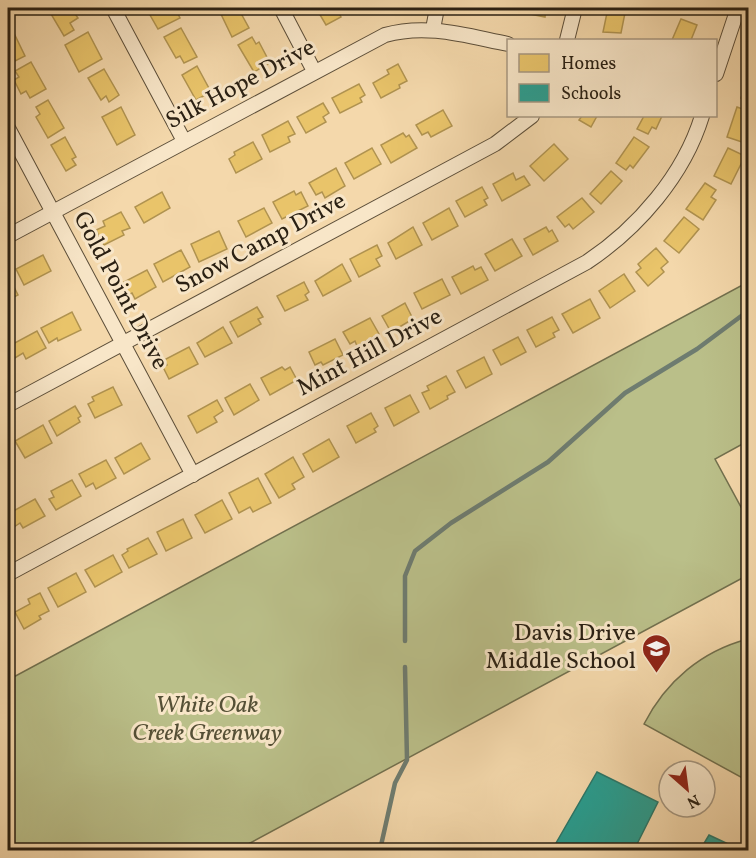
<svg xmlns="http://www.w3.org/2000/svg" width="756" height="858" font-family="Vollkorn,serif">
<rect width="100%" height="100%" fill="#f4d8ab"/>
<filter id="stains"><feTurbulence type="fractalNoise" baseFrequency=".00333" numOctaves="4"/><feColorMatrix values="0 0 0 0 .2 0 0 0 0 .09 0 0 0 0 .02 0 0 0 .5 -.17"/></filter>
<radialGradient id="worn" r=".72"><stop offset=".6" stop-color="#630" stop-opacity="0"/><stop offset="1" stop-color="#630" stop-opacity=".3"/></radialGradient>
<g fill="#babf89" stroke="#72704e" stroke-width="1.5">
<path d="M748,282V441L715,459L748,520V575L237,850H8V680Z"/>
<path d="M748,639V781L644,724C666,681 702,651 748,639Z"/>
</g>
<g fill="#e9c46a" stroke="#b09350" stroke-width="1.5">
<path d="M51,8H71L78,18L70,23L74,30L64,36L48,9Z"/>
<path d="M146,8H175L180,18L158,29Z"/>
<path d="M218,8H238L249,28L232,37Z"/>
<path d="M316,8H336L341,17L326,25Z"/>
<path d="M510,8H546L545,17L510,10Z"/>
<path d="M608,8H626L621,33L603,32Z"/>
<path d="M681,8H693L691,13Z"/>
<path d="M681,19L697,25L691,40H672Z"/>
<path d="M11,27L25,56L9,64L8,29Z"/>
<path d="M181,28L197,57L184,63L180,56L176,58L164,37Z"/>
<path d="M88,32L102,59L79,72L65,45Z"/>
<path d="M252,37L256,44L259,42L270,63L254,72L238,45Z"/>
<path d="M31,62L46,89L30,98L26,91L21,94L14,80L19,77L15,71Z"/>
<path d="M398,64L407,81L399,85L400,88L381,98L373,83L389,74L387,70Z"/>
<path d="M197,66L211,92L196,100L182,75Z"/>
<path d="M104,69L119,95L109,102L106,96L101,100L88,78Z"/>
<path d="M748,74V101L741,98Z"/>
<path d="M359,84L365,95L360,98L362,102L340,113L332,98Z"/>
<path d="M48,100L64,128L48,138L36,117L40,114L36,107Z"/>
<path d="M323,103L329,113L323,117L326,122L306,133L297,117Z"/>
<path d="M121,107L135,135L117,145L102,117Z"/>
<path d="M737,107L748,111L746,118L748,119V132L745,143L727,137Z"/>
<path d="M443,110L452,126L431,137L428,132L422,135L416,125Z"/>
<path d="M582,116H597L591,127L579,120Z"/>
<path d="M644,116H662L656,129L652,127L648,134L637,129Z"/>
<path d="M288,121L295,134L288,137L290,142L270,152L262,135Z"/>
<path d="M403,133L406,137L409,135L417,148L391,163L381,145Z"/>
<path d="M65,137L76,157L72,159L76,165L66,171L51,145Z"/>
<path d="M634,137L649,147L633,168L630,165L626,170L616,163Z"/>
<path d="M253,142L262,159L236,173L229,159L235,155L234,152Z"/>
<path d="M554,144L568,159L544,181L530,166Z"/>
<path d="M372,148L381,164L354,179L345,163Z"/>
<path d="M728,148L745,156L731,184L714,176Z"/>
<path d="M336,168L345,186L325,198L322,192L316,195L309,183Z"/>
<path d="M611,171L622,181L601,204L590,194Z"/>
<path d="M513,173L516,180L524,176L530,185L502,201L493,184Z"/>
<path d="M705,183L716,190L711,197L716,200L703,220L686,209Z"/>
<path d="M482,187L488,198L484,200L487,205L465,217L456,201Z"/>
<path d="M294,191L296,195L301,192L308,206L282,219L273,202Z"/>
<path d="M162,192L170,208L144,223L135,207Z"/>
<path d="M582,198L594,212L573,229L569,224L565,227L557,217Z"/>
<path d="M264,208L272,223L246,237L238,221Z"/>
<path d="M449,208L458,226L432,240L423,223Z"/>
<path d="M121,212L130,228L122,231L124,235L104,245L96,230L105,226L103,221Z"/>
<path d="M684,217L699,229L679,253L664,241Z"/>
<path d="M413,227L422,245L396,259L388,243Z"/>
<path d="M546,227L549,232L552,230L558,241L533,255L524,239Z"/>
<path d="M219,231L227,249L199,262L191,244Z"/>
<path d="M512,239L522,256L495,271L485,254Z"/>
<path d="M377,245L382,256L376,259L380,266L359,277L350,259Z"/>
<path d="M656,248L668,262L661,268L664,272L648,286L636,272L641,268L638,264Z"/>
<path d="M181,250L190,267L163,282L154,264Z"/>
<path d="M43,255L51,271L24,285L16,269Z"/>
<path d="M342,264L351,281L323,296L315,281Z"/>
<path d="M473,266L475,270L481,267L488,280L461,294L452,277Z"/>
<path d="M147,270L156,287L135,299L132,293L126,296L120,284Z"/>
<path d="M624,274L635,291L610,308L599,291Z"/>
<path d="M8,275L18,295L8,300Z"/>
<path d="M442,279L450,295L422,309L414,293Z"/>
<path d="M304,282L309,292L305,295L308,300L285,311L277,296Z"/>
<path d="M590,299L600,318L573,333L562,314Z"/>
<path d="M405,303L413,319L391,332L382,316Z"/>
<path d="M257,307L263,317L258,319L261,324L238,337L230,322Z"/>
<path d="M72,312L81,330L58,341L57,338L49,343L41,328Z"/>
<path d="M552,317L559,330L553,333L555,337L536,347L527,330Z"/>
<path d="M370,318L379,334L357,346L355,341L350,344L343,332Z"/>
<path d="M223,327L232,343L205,357L197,343Z"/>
<path d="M37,331L46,348L26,359L23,353L15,358L9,346Z"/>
<path d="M518,337L526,352L501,365L493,350Z"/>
<path d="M335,339L343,355L323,365L321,362L315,365L309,352Z"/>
<path d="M189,347L198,364L169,379L163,367L167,365L164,360Z"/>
<path d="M484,357L492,374L466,388L457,371Z"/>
<path d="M282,367L285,370L290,367L297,380L270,395L261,378Z"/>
<path d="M446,376L455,392L447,396L448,399L430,409L422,393L429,390L427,386Z"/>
<path d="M250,384L259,400L234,415L225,398Z"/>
<path d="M113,387L122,405L95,418L88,404L94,401L92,397Z"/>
<path d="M410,395L419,412L394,426L385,408Z"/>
<path d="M217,400L223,411L214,417L217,422L197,433L188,416Z"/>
<path d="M75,406L81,416L78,418L80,422L57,436L49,421Z"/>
<path d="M371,413L378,426L374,429L376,432L356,443L347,426Z"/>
<path d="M43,425L52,443L25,458L15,441Z"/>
<path d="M329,439L339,457L313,472L303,454Z"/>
<path d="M141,443L150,459L124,474L115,458Z"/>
<path d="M8,448L14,460L8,463Z"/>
<path d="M293,457L304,477L292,484L295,489L279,498L265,474Z"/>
<path d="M106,460L116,478L96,489L93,483L86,487L79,474Z"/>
<path d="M258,478L271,503L253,512L250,507L239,513L229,493Z"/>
<path d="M72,480L81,496L56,510L49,499L54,497L51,491Z"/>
<path d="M35,499L45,516L23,528L20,523L14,527L8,514Z"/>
<path d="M222,500L232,519L205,533L195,515Z"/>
<path d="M183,519L192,538L166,551L157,532Z"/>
<path d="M148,538L157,554L129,568L122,555L128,551L127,549Z"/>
<path d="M113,555L122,572L95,587L85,570Z"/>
<path d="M76,573L86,592L58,607L48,588Z"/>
<path d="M40,593L49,611L39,616L41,619L24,629L15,612L30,604L28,599Z"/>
<path d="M8,618L14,631L8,635Z"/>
</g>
<g fill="#2a9d8f" stroke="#2a786a" stroke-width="1.5">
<path d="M597,772L658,802L634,850H552Z"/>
<path d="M709,835L741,850H700Z"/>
</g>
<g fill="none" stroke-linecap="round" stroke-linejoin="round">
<g stroke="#6e7c70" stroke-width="4.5">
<path d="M405,641V576L415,551L451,523L548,462L625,393L697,349L748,311"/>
<path d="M380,850L395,783L407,760L405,667"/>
</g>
<defs>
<g id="street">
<path d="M113,8L184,141"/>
<path d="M281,8L314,71"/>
<path d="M433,29L437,8"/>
<path d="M567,40L575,8"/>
<path d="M716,74L738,8"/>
<path d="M8,128L193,475"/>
<path d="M8,236L385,35C427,23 467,36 508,44"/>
<path d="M8,405L495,144L532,116"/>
<path d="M8,574L587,262C638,228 684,175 702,116"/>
</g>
</defs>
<use href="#street" stroke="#5c4e39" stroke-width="16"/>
<use href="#street" stroke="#f8e6c8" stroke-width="14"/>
</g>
<defs>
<symbol id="school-pin" viewBox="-11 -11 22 30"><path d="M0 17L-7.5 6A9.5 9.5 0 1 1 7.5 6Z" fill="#8f2418" stroke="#f8e6c8"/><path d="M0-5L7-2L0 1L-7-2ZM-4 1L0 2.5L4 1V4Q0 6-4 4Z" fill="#fff"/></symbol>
</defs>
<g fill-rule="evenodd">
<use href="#school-pin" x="640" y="632" width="33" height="45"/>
</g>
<g text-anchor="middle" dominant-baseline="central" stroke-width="6" stroke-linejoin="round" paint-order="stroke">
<g font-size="24" fill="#2a2013" stroke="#f8e6c8">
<text transform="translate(241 85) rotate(-28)">Silk Hope Drive</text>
<text transform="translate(261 244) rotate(-28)">Snow Camp Drive</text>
<text transform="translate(120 291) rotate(62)">Gold Point Drive</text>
<text transform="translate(370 353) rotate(-28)">Mint Hill Drive</text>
</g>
<g font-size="24" fill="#2a2013" stroke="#f8e6c8" text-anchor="end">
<text x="636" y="634">Davis Drive<tspan x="636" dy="28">Middle School</tspan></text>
</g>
<g font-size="24" font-style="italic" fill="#555036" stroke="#f8e6c8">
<text x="207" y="706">White Oak<tspan x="207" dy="28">Creek Greenway</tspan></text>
</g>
</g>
<rect width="756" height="858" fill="none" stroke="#f4d8ab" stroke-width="30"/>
<rect x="9" y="9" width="738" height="840" fill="none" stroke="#2a2013" stroke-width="3"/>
<rect x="15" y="15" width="726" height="828" fill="none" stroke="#2a2013" stroke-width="1.5"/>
<rect x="507" y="39" width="210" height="78" fill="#f8e6c8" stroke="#a69780" stroke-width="1.5"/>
<rect x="519" y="54" width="30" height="18" fill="#e9c46a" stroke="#a69780" stroke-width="1.5"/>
<text x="561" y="69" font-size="18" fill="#2a2013">Homes</text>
<rect x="519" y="84" width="30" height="18" fill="#2a9d8f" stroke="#a69780" stroke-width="1.5"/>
<text x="561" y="99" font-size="18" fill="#2a2013">Schools</text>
<g transform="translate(687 789) rotate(152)"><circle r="28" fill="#f8e6c8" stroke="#a69780" stroke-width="1.5"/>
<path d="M0-4.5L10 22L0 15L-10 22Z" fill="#8f2418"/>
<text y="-9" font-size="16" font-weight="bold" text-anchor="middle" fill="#2a2013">N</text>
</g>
<rect width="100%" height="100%" filter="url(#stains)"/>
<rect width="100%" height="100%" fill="url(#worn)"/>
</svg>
